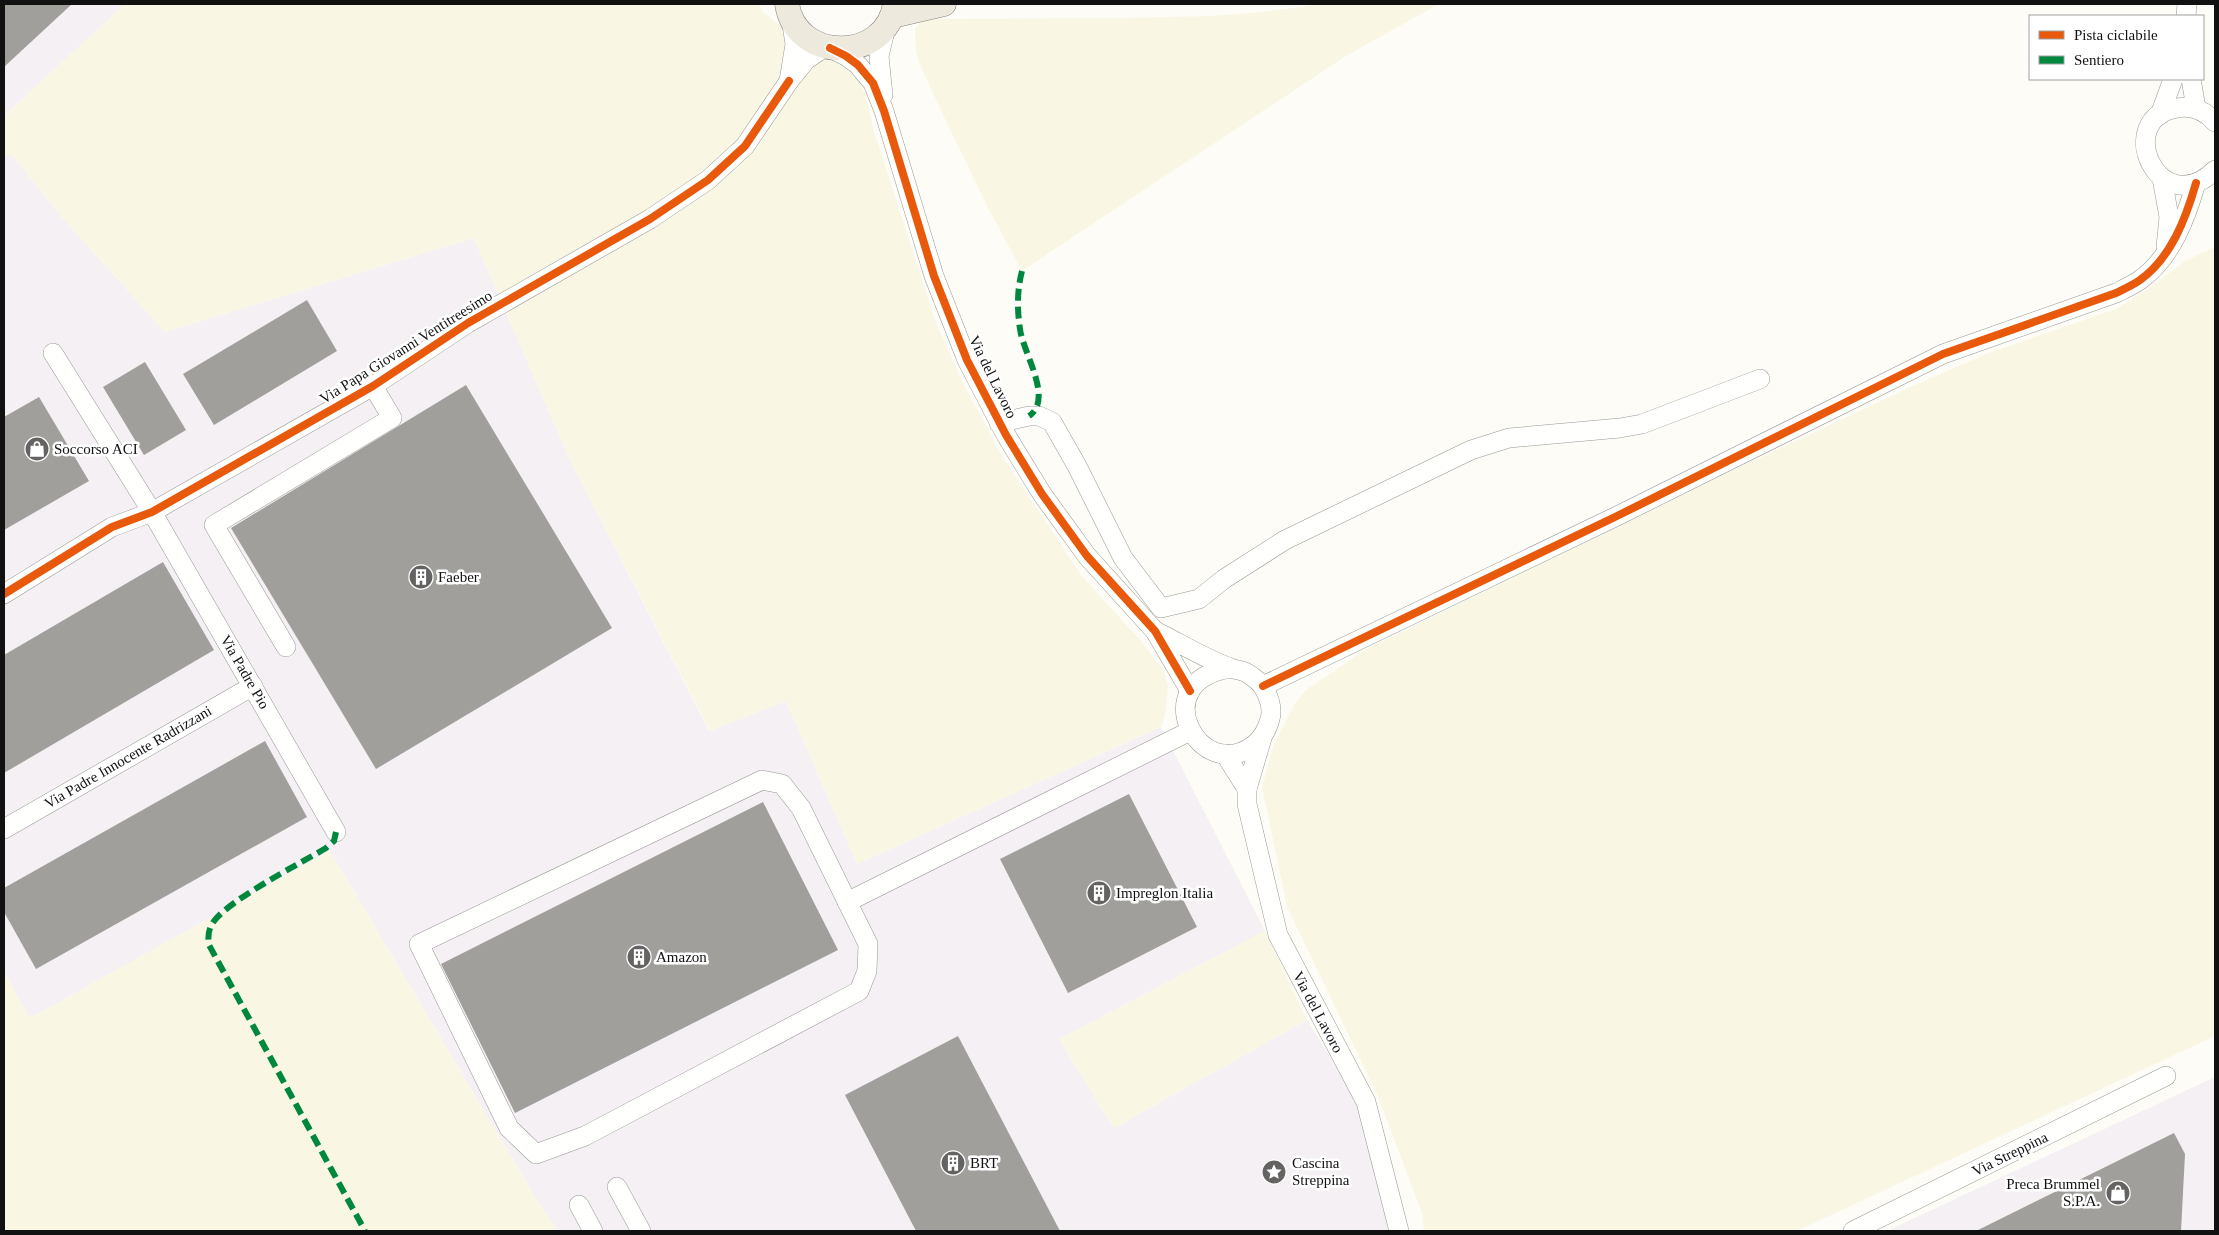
<svg xmlns="http://www.w3.org/2000/svg" width="2219" height="1235" font-family="'Times New Roman',serif">
<rect width="100%" height="100%" fill="#fdfcf7"/>
<g fill="#f5f0f3">
<path d="M4,4H125L4,116Z"/>
<path d="M4,155H12L62,217L165,332L474,238L569,458L709,731L786,701L857,864L1161,727L1265,931L1059,1039L1114,1128L1307,1020L1360,1105L1389,1231H558L537,1200L330,851L29,1019L4,972Z"/>
<path d="M2215,1077V1231H1887Z"/>
</g>
<g fill="#f9f7e4">
<path d="M125,4H759L763,12L781,26L787,34L788,48L839,63L858,80L866,95L873,128L936,323L964,385L1003,458L1082,576L1141,641L1164,671L1168,687L1167,700L1165,716L1161,727L857,864L786,701L710,731L569,458L474,238L165,332L62,217L12,155H4V116Z"/>
<path d="M1322,4H1439L1346,56L1022,271L988,208L943,115L918,60L915,43V29L922,21L937,19L1123,18L1211,16L1263,12Z"/>
<path d="M2215,247V1036L1797,1231H1424L1422,1213L1377,1094L1287,907L1262,787L1273,747L1294,705L1306,690L1365,650L1674,498L1904,390L1986,354L2116,309L2148,289L2185,261Z"/>
<path d="M330,851L537,1200L558,1231H6L4,1227V972L30,1018Z"/>
<path d="M1265,931L1307,1020L1114,1128L1059,1039Z"/>
</g>
<g fill="#a19f9c">
<path d="M4,4H72L4,67Z"/>
<path d="M307,300L337,351L214,425L183,374Z"/>
<path d="M145,362L186,430L144,455L103,387Z"/>
<path d="M466,385L612,628L376,769L231,528Z"/>
<path d="M39,397L89,481L4,530V417Z"/>
<path d="M163,562L214,650L4,773V655Z"/>
<path d="M265,741L307,817L36,969L4,912V888Z"/>
<path d="M1129,794L1197,927L1068,993L1000,859Z"/>
<path d="M763,802L838,950L515,1113L441,964Z"/>
<path d="M958,1036L1060,1231H916L845,1095Z"/>
<path d="M2174,1133L2185,1154L2181,1231H1976Z"/>
</g>
<g fill="none" stroke-linecap="round" stroke-linejoin="round">
<defs>
<g id="minor">
<path d="M2186,16L2187,4"/>
<path d="M791,18L795,44L789,81L806,60L825,47"/>
<path d="M830,48L846,56L858,65L873,83L884,111L934,276L967,360L1006,435L1042,494L1087,556L1155,631L1190,691"/>
<path d="M2191,79L2196,108"/>
<path d="M883,95L879,56L886,27"/>
<path d="M2160,115L2173,79"/>
<path d="M2215,122C2205,111 2193,105 2177,108C2112,118 2159,224 2215,170"/>
<path d="M2162,178L2169,217L2166,247"/>
<path d="M53,353L152,512L336,832"/>
<path d="M999,423L1029,416H1039L1052,422L1077,466L1123,558L1161,608L1199,599L1224,579L1285,540L1471,450L1509,438L1620,428L1642,424L1760,379"/>
<path d="M4,594L112,527L152,512L373,386L468,323L650,219L708,180L745,146L789,81"/>
<path d="M1155,631C1180,643 1205,659 1231,668C1235,670 1241,670 1245,672C1251,675 1260,682 1263,687C1269,696 1273,709 1270,719C1267,730 1263,738 1254,745C1200,786 1143,681 1231,668"/>
<path d="M286,647L214,525L392,418L373,386"/>
<path d="M1263,686L1615,517L1943,354L2116,293C2124,289 2133,285 2140,280C2171,258 2186,218 2196,183"/>
<path d="M1262,738L1247,789V804L1278,935L1366,1102L1399,1231"/>
<path d="M1225,754L1247,789"/>
<path d="M762,780L782,784L801,808L868,944L867,971L859,991L585,1136L536,1154L509,1128L419,944Z"/>
<path d="M4,829L253,686"/>
<path d="M847,902L1190,731"/>
<path d="M617,1187L641,1231"/>
<path d="M579,1205L593,1231"/>
<path d="M1853,1231L2166,1076"/>
</g>
<g id="major">
<path d="M787,4C796,63 886,63 895,4"/>
<path d="M892,16L944,4"/>
</g>
</defs>
<use href="#minor" stroke="#979795" stroke-width="20"/>
<use href="#major" stroke="#858482" stroke-width="25"/>
<use href="#minor" stroke="#fffffe" stroke-width="19"/>
<use href="#major" stroke="#ede9dc" stroke-width="24"/>
<g stroke="#00873e" stroke-width="6" stroke-dasharray="12 6" stroke-linecap="butt">
<path d="M1022,271C1017,290 1017,309 1020,329C1023,353 1054,399 1029,416"/>
<path d="M336,832L334,841L326,848C303,862 220,904 211,926C208,932 208,938 209,945L365,1231"/>
</g>
<defs>
<g id="cycleway">
<path d="M830,48L846,56L858,65L873,83L884,111L934,276L967,360L1006,435L1042,494L1087,556L1155,631L1190,691"/>
<path d="M4,594L112,527L152,512L373,386L468,323L650,219L708,180L745,146L789,81"/>
<path d="M1263,686L1615,517L1943,354L2116,293C2124,289 2133,285 2140,280C2171,258 2186,218 2196,183"/>
</g>
</defs>
<use href="#cycleway" stroke="#fff" stroke-width="11"/>
<use href="#cycleway" stroke="#e8590c" stroke-width="8"/>
</g>
<defs>
<symbol id="shop-disc" viewBox="-11 -11 22 22"><circle r="9.5" fill="#646362" stroke="#fff"/><path d="M-5-2.5h2.3a2.7 3.5 0 0 1 5.4 0H5L5.5 6h-11ZM-1.5-2.5h3a1.5 2.3 0 0 0-3 0Z" fill="#fff"/></symbol>
<symbol id="building-disc" viewBox="-11 -11 22 22"><circle r="9.5" fill="#646362" stroke="#fff"/><path d="M-4-6H4V6H1V3H-1V6H-4ZM-2.5-4.3h1.7v1.8h-1.7ZM.8-4.3h1.7v1.8H.8ZM-2.5-1h1.7V.8h-1.7ZM.8-1h1.7V.8H.8Z" fill="#fff"/></symbol>
<symbol id="sight-disc" viewBox="-11 -11 22 22"><circle r="9.5" fill="#646362" stroke="#fff"/><path d="M0-6L1.8-2.2L6-1.7L2.9 1.2L3.7 5.4L0 3.3L-3.7 5.4L-2.9 1.2L-6-1.7L-1.8-2.2Z" fill="#fff"/></symbol>
</defs>
<g fill-rule="evenodd">
<use href="#shop-disc" x="23" y="435" width="28" height="28"/>
<use href="#building-disc" x="407" y="563" width="28" height="28"/>
<use href="#building-disc" x="1085" y="879" width="28" height="28"/>
<use href="#building-disc" x="625" y="943" width="28" height="28"/>
<use href="#building-disc" x="939" y="1149" width="28" height="28"/>
<use href="#sight-disc" x="1260" y="1158" width="28" height="28"/>
<use href="#shop-disc" x="2104" y="1179" width="28" height="28"/>
</g>
<g text-anchor="middle" dominant-baseline="central" stroke-width="5" stroke-linejoin="round" paint-order="stroke">
<g font-size="15" fill="#111" stroke="#fff">
<text transform="translate(406 347) rotate(-32)">Via Papa Giovanni Ventitreesimo</text>
<text transform="translate(993 377) rotate(64)">Via del Lavoro</text>
<text transform="translate(245 672) rotate(60)">Via Padre Pio</text>
<text transform="translate(128 757) rotate(-30)">Via Padre Innocente Radrizzani</text>
<text transform="translate(1318 1012) rotate(62)">Via del Lavoro</text>
<text transform="translate(2010 1154) rotate(-26)">Via Streppina</text>
</g>
<g font-size="15" fill="#111" stroke="#fff" text-anchor="start">
<text x="54" y="449">Soccorso ACI</text>
<text x="438" y="577">Faeber</text>
<text x="1116" y="893">Impreglon Italia</text>
<text x="656" y="957">Amazon</text>
<text x="970" y="1163">BRT</text>
<text x="1292" y="1163">Cascina<tspan x="1292" dy="17">Streppina</tspan></text>
<text x="2100" y="1184" text-anchor="end">Preca Brummel<tspan x="2100" dy="17">S.P.A.</tspan></text>
</g>
</g>
<rect width="2219" height="1235" fill="none" stroke="#111111" stroke-width="10"/>
<rect x="2029" y="15" width="175" height="65" fill="#ffffff" stroke="#a0a0a0"/>
<rect x="2039" y="31" width="25" height="8" fill="#e8590c" stroke="#a0a0a0"/>
<text x="2074" y="40" font-size="15" fill="#111111">Pista ciclabile</text>
<rect x="2039" y="56" width="25" height="8" fill="#00873e" stroke="#a0a0a0"/>
<text x="2074" y="65" font-size="15" fill="#111111">Sentiero</text>
</svg>
